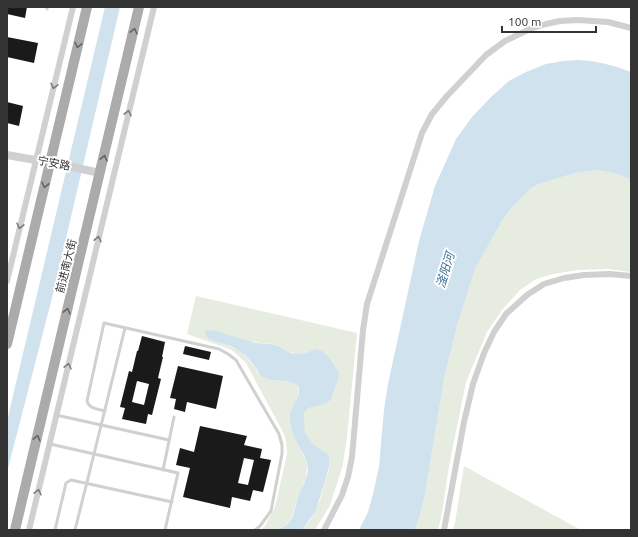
<svg xmlns="http://www.w3.org/2000/svg" width="638" height="537" font-family="Ubuntu,'Noto Sans SC',sans-serif">
<rect width="100%" height="100%" fill="#fff"/>
<g fill="#e6ecdf">
<path d="M597,170L618,174L631,180V272L608,269L578,270L553,274L536,279L520,290L502,310L487,332L466,382L449,466L442,513L438,530H415L420,515L425,494L445,374L457,326L475,269L503,219L510,210L531,188L539,184L575,173Z"/>
<path d="M196,296L357,333L347,437L343,464L336,487L329,507L315,530H302C307,525 313,517 316,510C321,500 323,489 326,478C328,473 330,468 330,463C330,462 330,458 329,457C327,450 318,449 312,445C306,439 302,422 304,413C308,403 324,406 331,400L337,383L311,351C295,359 287,349 273,344L207,338L239,350L255,367L258,373L263,377L274,380L293,382L297,385L299,390L290,425L294,434L307,464L306,478L301,490L290,521L284,526L274,530H261L265,526L275,507L287,454L286,441L284,434L246,363L232,350L187,334Z"/>
<path d="M464,466L581,530H453L455,523Z"/>
</g>
<g fill="#cfe2ee">
<path d="M105,7H120L53,294L7,472V421Z"/>
<path d="M578,60C598,61 612,65 631,72V180L618,174L597,170L575,173L539,184L531,188L510,210L503,219L475,269L457,326L445,374L425,494L420,515L415,530H359L368,512L373,494L379,467L384,410L388,384L419,241L435,186L456,139L472,117L491,97L509,81L526,72L546,64L563,61Z"/>
<path d="M207,330L216,331L255,343L272,344L278,346L291,353L298,354L306,353L315,349L322,351L329,357L339,373L337,383L331,400L328,402L321,405L311,407L307,409L304,413V421L305,432L312,444L327,453L329,456L330,464L316,511L302,530H274C280,528 287,526 290,521C294,515 297,500 300,492C302,487 305,483 306,478C308,474 308,467 307,463C302,448 289,434 290,417C290,408 303,394 298,386C293,379 271,382 263,377C259,375 258,371 256,368C253,363 243,353 238,350C229,344 217,343 207,338L205,333Z"/>
</g>
<g fill="#1a1a1a" fill-rule="evenodd">
<path d="M7,7H27L25,18L7,14Z"/>
<path d="M7,37L38,43L34,63L7,57Z"/>
<path d="M7,102L23,106L19,126L7,123Z"/>
<path d="M142,336L165,342L162,357H163L158,378L161,379L152,415L148,414L146,424L122,419L125,408L120,407L129,371L132,372L137,351H138ZM137,381L149,384L144,405L132,402Z"/>
<path d="M185,346L211,352L209,360L183,354Z"/>
<path d="M178,366L223,376L216,409L187,402L185,412L174,409L176,399L170,398Z"/>
<path d="M200,426L247,436L244,445L262,449L260,458L271,460L263,492L253,490L250,501L232,497L230,508L183,497L190,468L176,465L180,448L194,452ZM244,458L254,460L248,485L238,483Z"/>
</g>
<g fill="none" stroke-linecap="round" stroke-linejoin="round">
<g stroke="#d0d0d0" stroke-width="3">
<path d="M47,9V7"/>
<path d="M105,411C98,409 89,409 87,401L104,323L219,349L228,354L236,360L279,434L282,445V454L271,511L260,526L255,530"/>
<path d="M56,415L169,440"/>
<path d="M50,444L178,473L165,530"/>
<path d="M163,470L174,417"/>
<path d="M55,530L66,483L71,480L172,502"/>
<path d="M75,530L94,454L125,328"/>
</g>
<g stroke="#d0d0d0" stroke-width="6">
<path d="M7,281L73,7"/>
<path d="M29,530L154,7"/>
<path d="M324,530L342,495L348,477L352,457L363,330L367,304L422,133L432,114L447,96L486,55L505,41L530,29L546,24L560,21L578,20L608,22L631,28"/>
<path d="M444,530L464,422L473,384L484,353L494,332L506,314L527,295L544,284L564,278L584,275L610,274L631,276"/>
</g>
<path stroke="#d0d0d0" stroke-width="8" d="M7,155L63,165L100,173"/>
<g stroke="#ababab" stroke-width="10">
<path d="M7,344L87,7"/>
<path d="M15,530L139,7"/>
</g>
</g>
<defs><path id="oneway-chevron" d="M-2-3.5L2.5 0L-2 3.5" fill="none" stroke-width="1.6" stroke-linecap="round" stroke-linejoin="round"/></defs>
<g stroke="#636363">
<use href="#oneway-chevron" transform="translate(134 31) rotate(-77)"/>
<use href="#oneway-chevron" transform="translate(78 45) rotate(103)"/>
<use href="#oneway-chevron" transform="translate(104 158) rotate(-77)"/>
<use href="#oneway-chevron" transform="translate(45 185) rotate(103)"/>
<use href="#oneway-chevron" transform="translate(67 311) rotate(-76)"/>
<use href="#oneway-chevron" transform="translate(37 438) rotate(-76)"/>
</g>
<g stroke="#7a7a7a">
<use href="#oneway-chevron" transform="translate(54 86) rotate(103)"/>
<use href="#oneway-chevron" transform="translate(128 113) rotate(-77)"/>
<use href="#oneway-chevron" transform="translate(20 226) rotate(103)"/>
<use href="#oneway-chevron" transform="translate(98 239) rotate(-77)"/>
<use href="#oneway-chevron" transform="translate(68 366) rotate(-77)"/>
<use href="#oneway-chevron" transform="translate(38 492) rotate(-77)"/>
</g>
<g text-anchor="middle" dominant-baseline="central" stroke-width="4" stroke-linejoin="round" paint-order="stroke">
<g font-size="11" fill="#333" stroke="#fff">
<text transform="translate(54 163) rotate(11)">宁安路</text>
<text transform="translate(66 266) rotate(-76)">前进南大街</text>
</g>
<g font-size="12" font-style="italic" fill="#3f7597" stroke="#fff">
<text transform="translate(445 270) rotate(-73)">滏阳河</text>
</g>
</g>
<rect width="638" height="537" fill="none" stroke="#333333" stroke-width="16"/>
<path d="M502 26v6h94v-6" fill="none" stroke="#333333" stroke-width="2"/>
<text x="508" y="26" font-size="12" fill="#333333" stroke="#ffffff" stroke-width="3" paint-order="stroke">100 m</text>
</svg>
